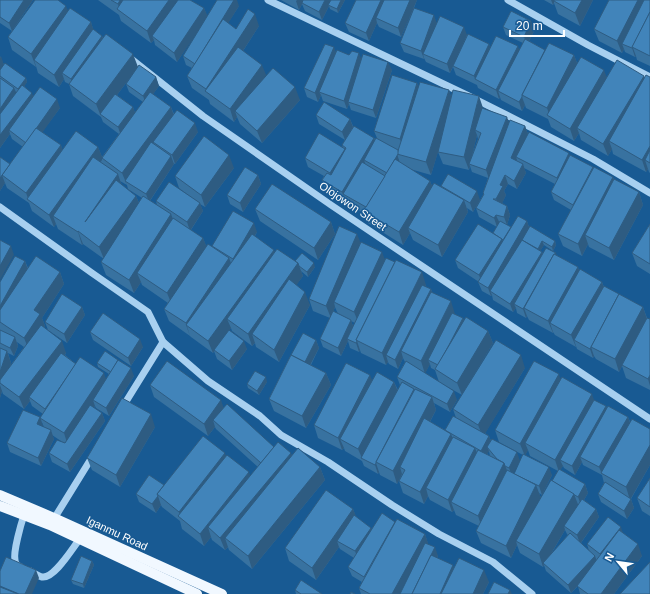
<svg xmlns="http://www.w3.org/2000/svg" width="650" height="594" font-family="Arial,sans-serif">
<rect width="100%" height="100%" fill="#185a93"/>
<g fill="none" stroke-linecap="round" stroke-linejoin="round">
<g stroke="#a8d0f0" stroke-width="7">
<path d="M268,0L477,100L593,159L650,193"/>
<path d="M508,0L588,45L650,77"/>
<path d="M130,58L203,116L331,205L650,419"/>
<path d="M0,207L92,273L148,312L163,342L208,381L260,416L281,435L328,462L392,505L439,534L493,562L532,594"/>
<path d="M122,408L163,342"/>
<path d="M52,522L94,454"/>
<path d="M21,567C18,566 15,563 15,560C13,552 21,524 24,515"/>
<path d="M30,571C34,573 38,576 42,577C54,579 72,549 79,540"/>
</g>
<g stroke="#f1f8ff" stroke-width="10">
<path d="M0,495L54,518L222,594"/>
<path d="M0,506L50,525L197,594"/>
</g>
</g>
<g fill="#3872a0" fill-rule="evenodd">
<path d="M0,0H33L13,30L68,11L91,22L93,29L102,36L103,38L138,67L117,95L133,107L135,113L143,102L129,92L126,84L156,77L159,86L153,94L171,107L174,114L198,132L175,164L173,163L174,164L150,201L157,205L156,201L188,195L179,188L175,176L234,168L205,207L200,204L203,211L191,230L203,238L206,246H212L257,232L255,236L275,252L295,261L315,267L308,277L301,271L303,276L296,285L310,305L279,362L256,347L255,343L252,346L232,331L231,328L229,330L247,349L232,370L217,359L214,351L213,353L191,337L190,336L169,321L164,309L168,303L142,285L141,282L134,293L106,275L101,262L104,259L83,244L82,245L58,229L56,224L54,227L32,211L29,203L7,188L5,183L0,191V157L10,164L23,147L12,139L10,134L0,148V56L4,65L26,78L27,82L24,86L33,96L60,108L42,132L61,145L62,150L98,147L102,157L119,134L103,122L101,117L73,96L69,84L65,82L64,79L59,87L38,73L36,66V67L12,50L8,37L12,31L0,23ZM120,181L127,185L128,189L142,198L139,203L136,196L122,185Z"/>
<path d="M98,0H190L204,8L207,16L239,6L228,23L236,29L259,26L243,51L266,76L300,100L262,143L240,124L237,117L234,122L210,104L209,100L192,88L187,76L192,68L186,65L183,56L202,24L177,62L155,45L154,40L151,43L121,21L119,15Z"/>
<path d="M281,0H345L338,13L330,9L329,6L322,20L305,11L302,4L299,10Z"/>
<path d="M417,0L414,8L437,23L489,44L490,48L519,50L523,43L506,35L503,27L535,29L529,41L545,50L574,55L577,63L607,77L645,78L650,77V173L649,172L648,169L646,172L613,154L612,149L608,156L581,140L579,133L574,141L551,127L548,119L526,108L525,105L522,111L501,100L500,97L499,99L478,88L477,85L456,75L453,67L450,73L426,62L424,58V59L404,52L400,43L413,9L401,37L379,27L377,23L369,41L349,32L345,23Z"/>
<path d="M544,0H593L580,26L558,14L554,3L553,5Z"/>
<path d="M650,0V66L637,60L636,56L635,57L625,52L624,49L622,53L599,41L594,29Z"/>
<path d="M336,51L349,55L392,70L376,118L351,110L349,104L347,109L323,101L321,95L318,102L307,97L304,88Z"/>
<path d="M417,83L418,86L449,90L451,97L483,108L509,122L525,126L528,134L613,177L614,180L639,192L643,205L614,260L589,247L588,244L582,256L563,246L558,234L571,210L554,200L551,192L555,184L524,168L526,173L517,189L508,184L504,191L506,195L502,203L507,206L510,215L507,225L511,227L527,221L529,227L555,241L556,245L553,251L544,245L540,251L542,252L543,254L556,255L578,267L579,271L602,282L604,287L643,307L647,318L650,319V390L626,378L622,366L619,372L596,359L594,356L593,358L577,349L576,346V347L555,335L553,332V333L529,320L527,316L526,318L517,313L516,308L513,312L493,300L492,295L491,296L482,291L478,282H479L458,268L455,260L493,233L497,227L479,217L476,208L483,195V193L488,178L472,172L470,166L469,170L443,164L438,152L439,148L431,175L410,169L430,181L432,186L441,187V186L480,200L473,212L467,208L468,212L442,257L413,240L410,233L403,245L368,223L364,213L346,203V200L325,188L322,180L324,176L308,167L305,158L343,148L342,145L345,140L319,124L316,115L350,119L353,126L374,138L375,139L377,138L374,131ZM477,135L478,139L472,155Z"/>
<path d="M258,175L261,184L243,212L230,204L227,195Z"/>
<path d="M255,209L331,222L335,234L318,260L260,221Z"/>
<path d="M650,224V274L637,266L632,253Z"/>
<path d="M361,243L385,260L426,285L425,287L431,289L432,292L455,314L464,320L488,331L493,343L462,395L439,382L435,370L431,368L430,364L425,373L457,400L450,412L434,403L436,410L430,422L445,430L456,418L453,409L525,368L485,433L489,436L491,441L514,474L523,455L499,442L495,430L561,380L594,401L606,406L607,409L628,417L650,465L631,499L634,508L627,519L601,502L598,494L604,483L602,475L583,465L582,462L575,475L564,468L563,466L560,470L585,484L588,493L584,500L596,509L599,517L581,543L589,551L587,544L623,533L642,556L614,594H580L578,586L571,593L546,571L544,565L543,567L520,553L517,545L511,558L481,543L476,531L479,526L456,515L454,510L452,512L430,500L428,496L424,504L403,493L399,481L402,474L397,484L380,475L379,472L378,474L364,466L362,461L345,451L344,448L342,450L318,438L314,425L372,380L394,382L398,390L400,385L397,377L405,362L403,358L398,369L389,364L388,362L386,365L361,353L360,350L359,352L350,348L348,341L341,356L323,347L320,339L330,318L313,311L309,299ZM335,307L338,314L333,312ZM351,321L355,323L353,326ZM528,450L530,456L558,471L552,481L541,498L539,493L542,495L552,475L525,455ZM489,451L490,456L487,454ZM565,530L567,534L568,535L550,556Z"/>
<path d="M25,261L28,268L60,272L64,284L42,318L45,326L44,327L48,330L45,322L82,307L85,315L67,343L48,330L66,353L65,355L76,364L106,379L109,374L98,367L97,363L134,376L109,416L96,408L95,406L94,408L102,413L105,421L70,472L52,462L49,453L64,443L52,435L54,439L41,466L10,452L7,443L40,417L43,427H44L40,418L43,414L32,406L30,401L24,409L3,394L2,391L0,398V282ZM17,342L24,347L10,366L11,363L8,353L14,356L18,346Z"/>
<path d="M90,332L143,347L131,366L93,340Z"/>
<path d="M316,340L319,348L311,365L326,373L331,385L306,428L274,411L269,399L291,355Z"/>
<path d="M267,382L259,395L248,388L247,384Z"/>
<path d="M150,385L224,408L274,447L292,455L320,467L325,480L252,569L229,550L228,547L225,550L212,540L211,537L204,546L182,529L180,521L162,507L161,505L156,513L139,502L136,494L164,485L226,457L250,476L258,467L216,429L215,427L208,436L154,397Z"/>
<path d="M155,427L120,487L92,470L87,458Z"/>
<path d="M650,478V516L642,511L637,498Z"/>
<path d="M353,509L356,517L372,529L395,522L425,534L428,544L438,556L437,558L454,568L489,582L483,594H361L359,588L362,582L352,576L348,567L354,558L340,549L339,547L316,580L289,561L285,548Z"/>
<path d="M92,561L94,565L84,588L73,584L71,580Z"/>
<path d="M295,590L322,594H296Z"/>
</g>
<g fill="#2e5c82">
<path d="M24,0H33L12,31L9,23Z"/>
<path d="M120,0H133L120,11L118,4Z"/>
<path d="M169,0H182L152,36L154,40L151,43L147,31Z"/>
<path d="M234,0H237L239,6L198,72L195,64Z"/>
<path d="M297,0H304L299,10L296,1Z"/>
<path d="M325,0H332L328,5L329,6L322,20L319,12Z"/>
<path d="M341,0H345L338,13L337,9Z"/>
<path d="M381,0H388L376,18L377,23L369,41L366,33Z"/>
<path d="M410,0H417L401,37L398,28Z"/>
<path d="M551,0H556L554,1V3L553,5Z"/>
<path d="M582,0H593L580,26L575,13Z"/>
<path d="M638,0H649L622,44L624,49L622,53L617,41Z"/>
<path d="M66,6L71,18L34,60L36,66V67L31,54Z"/>
<path d="M204,8L208,17L177,62L174,53Z"/>
<path d="M255,14L259,26L213,97L208,93L206,89Z"/>
<path d="M434,15L437,24L423,54L424,58V59L421,51Z"/>
<path d="M531,21L535,29L527,45L524,37Z"/>
<path d="M91,22L95,35L62,73L64,79L59,87L54,75Z"/>
<path d="M464,27L467,35L450,73L447,64Z"/>
<path d="M102,36L105,44L74,88L71,79Z"/>
<path d="M489,44L492,52L475,79L474,76Z"/>
<path d="M518,46L521,55L498,91L500,97L499,99L496,90Z"/>
<path d="M334,47L337,55L319,92L321,95L318,102L315,93Z"/>
<path d="M632,48H633L636,56L635,57Z"/>
<path d="M359,53L362,61L348,102L349,104L347,109L344,101Z"/>
<path d="M133,54L138,67L102,115L100,114L96,104Z"/>
<path d="M574,55L579,68L550,117L547,108Z"/>
<path d="M1,56L4,65L0,71V58Z"/>
<path d="M388,62L392,70L376,118L373,110Z"/>
<path d="M262,65L267,77L235,111L237,117L234,122L230,109Z"/>
<path d="M604,70L609,83L577,128L579,133L574,141L570,129Z"/>
<path d="M644,76L648,88L609,141L612,149L608,156L603,144Z"/>
<path d="M156,77L159,86L146,104L143,96Z"/>
<path d="M26,78L27,82L20,93L18,89Z"/>
<path d="M417,83L422,95L404,151L400,139Z"/>
<path d="M295,87L300,100L262,143L257,131Z"/>
<path d="M14,88L18,96L0,122V109Z"/>
<path d="M449,90L453,103L431,175L426,162Z"/>
<path d="M32,93L35,101L9,130L10,134L0,148V135Z"/>
<path d="M479,96L483,108L478,131L475,130L477,135L470,164H469L470,166L469,170L464,157Z"/>
<path d="M522,97L525,105L522,111L519,102Z"/>
<path d="M57,99L60,108L29,151L26,143Z"/>
<path d="M133,107L136,115L121,136L118,127Z"/>
<path d="M171,107L175,119L153,142L155,147L125,181L127,185L122,173Z"/>
<path d="M507,117L510,125L489,179L486,170Z"/>
<path d="M350,119L353,127L345,140L342,132Z"/>
<path d="M195,123L198,132L175,164L172,155Z"/>
<path d="M525,126L528,134L516,157L517,160L514,166L511,158Z"/>
<path d="M374,138L377,146L364,160L366,166L343,194L345,200L342,192Z"/>
<path d="M61,145L65,158L29,201L26,193Z"/>
<path d="M650,146V163L645,160L648,169L646,172L642,160Z"/>
<path d="M98,147L103,159L102,158V160L59,220L53,216L56,224L54,227L49,215Z"/>
<path d="M345,149L348,157L333,182L330,173Z"/>
<path d="M569,153L572,162L560,186L557,178Z"/>
<path d="M397,154L400,163L387,173Z"/>
<path d="M229,155L234,168L205,207L201,195Z"/>
<path d="M171,156L174,164L149,202L146,194Z"/>
<path d="M10,164L13,172L2,175L5,183L0,191V178Z"/>
<path d="M523,164L526,173L517,189L514,181Z"/>
<path d="M118,174L122,186L85,222Z"/>
<path d="M258,175L261,184L243,212L240,203Z"/>
<path d="M505,175L508,184L504,191L506,195L500,208L496,199L500,185Z"/>
<path d="M613,177L617,189L585,235L588,244L582,256L578,244Z"/>
<path d="M430,181L435,193L408,228L410,233L403,245L399,232Z"/>
<path d="M477,191L480,200L473,212L470,203Z"/>
<path d="M639,192L643,205L614,260L609,248Z"/>
<path d="M136,196L141,208L104,259L99,247Z"/>
<path d="M464,200L468,212L442,257L438,245Z"/>
<path d="M200,203L203,211L190,231L187,222Z"/>
<path d="M507,206L510,215L507,225L504,217Z"/>
<path d="M171,214L176,227L137,273L141,282L134,293L129,280Z"/>
<path d="M496,215L500,224L497,227L494,218Z"/>
<path d="M527,221L530,230L490,291L492,295L491,296L488,288Z"/>
<path d="M331,222L335,234L318,260L314,248Z"/>
<path d="M254,223L257,232L236,267L233,259Z"/>
<path d="M78,231L83,244L82,245L78,232Z"/>
<path d="M357,234L362,246L334,302L335,307L331,318L326,306Z"/>
<path d="M203,238L208,250L172,305L167,293Z"/>
<path d="M502,239L506,248L482,284L479,275Z"/>
<path d="M542,241L544,245L539,253L538,249Z"/>
<path d="M555,241L556,245L553,251L552,247Z"/>
<path d="M11,246L14,255L0,280V266Z"/>
<path d="M274,250L278,262L227,319L231,328L213,353L208,341Z"/>
<path d="M382,252L387,265L359,324L354,312Z"/>
<path d="M542,252L545,260L514,304L516,308L513,312L510,304Z"/>
<path d="M556,253L559,262L524,308L527,316L526,318L523,309Z"/>
<path d="M229,258L234,271L186,325L190,336L186,323Z"/>
<path d="M25,261L28,270L0,320V306Z"/>
<path d="M298,263L303,276L258,339L252,334L255,343L252,346L248,334Z"/>
<path d="M314,263L315,267L308,277L307,272Z"/>
<path d="M578,267L582,280L550,323L553,332V333L548,321Z"/>
<path d="M60,272L64,284L42,318L45,326L29,350L24,338L34,310Z"/>
<path d="M422,272L426,285L390,358L386,355L388,362L386,365L382,353Z"/>
<path d="M602,282L606,294L574,340L576,346V347L571,335Z"/>
<path d="M431,289L434,298L401,351L403,358L398,369L395,360Z"/>
<path d="M305,292L310,305L279,362L274,350Z"/>
<path d="M451,301L455,314L428,360L430,364L425,374L421,361Z"/>
<path d="M82,307L85,315L67,343L64,334Z"/>
<path d="M643,307L647,319L622,365V366L619,372L615,359Z"/>
<path d="M463,318L467,326L439,365Z"/>
<path d="M351,320L354,329L347,339L348,341L341,356L338,348Z"/>
<path d="M488,331L493,343L462,395L457,383Z"/>
<path d="M15,337L18,346L14,356L10,348Z"/>
<path d="M140,339L143,347L131,366L128,358Z"/>
<path d="M316,340L319,348L307,371L304,363Z"/>
<path d="M62,341L66,353L32,399L29,397L30,401L24,409L19,397Z"/>
<path d="M244,341L247,349L232,370L229,361Z"/>
<path d="M357,341L360,350L359,352L356,343Z"/>
<path d="M591,347L594,356L593,358L590,349Z"/>
<path d="M7,351L11,363L4,386L0,383V372Z"/>
<path d="M521,355L525,368L483,437L478,425Z"/>
<path d="M131,368L134,376L109,416L106,408Z"/>
<path d="M104,373L108,385L93,400L95,406L68,446L64,433Z"/>
<path d="M326,373L331,385L306,428L302,416Z"/>
<path d="M559,374L563,387L525,443L528,450L525,456L520,444Z"/>
<path d="M370,375L375,387L340,439L344,448L342,450L338,438Z"/>
<path d="M650,375V386L648,379Z"/>
<path d="M266,377L267,382L259,395L257,391Z"/>
<path d="M394,382L399,394L362,458L358,449Z"/>
<path d="M0,385L2,391L0,398Z"/>
<path d="M454,391L457,400L450,412L447,404Z"/>
<path d="M592,394L596,406L560,460L563,466L559,472L555,460Z"/>
<path d="M432,397L436,410L405,469L400,467L402,474L397,484L393,471Z"/>
<path d="M221,400L225,412L213,420L215,427L208,436L204,424Z"/>
<path d="M606,406L609,415L580,457L582,462L575,475L572,466Z"/>
<path d="M102,413L105,421L70,472L67,464Z"/>
<path d="M151,414L155,427L120,487L116,475Z"/>
<path d="M40,417L43,426L40,433L37,424Z"/>
<path d="M628,417L631,425L602,474L599,467Z"/>
<path d="M51,430L54,439L41,466L38,458Z"/>
<path d="M451,434L456,446L426,488L428,496L424,504L420,492Z"/>
<path d="M489,436L492,444L487,447L489,451L484,459L481,451Z"/>
<path d="M650,445V465L630,500L626,487Z"/>
<path d="M475,448L480,461L451,502L454,510L452,512L448,500Z"/>
<path d="M517,452L520,461L512,476L509,468Z"/>
<path d="M225,453L229,465L181,519L179,512Z"/>
<path d="M291,453L296,465L225,538L228,547L225,550L220,538Z"/>
<path d="M376,463L379,472L378,474L375,465Z"/>
<path d="M504,463L509,475L482,528L478,516Z"/>
<path d="M320,467L325,480L252,569L248,556Z"/>
<path d="M549,467L552,475L542,495L539,486Z"/>
<path d="M249,472L254,485L208,527L211,537L204,546L200,534Z"/>
<path d="M585,484L588,493L581,505L578,497Z"/>
<path d="M536,485L541,498L516,541L517,545L511,558L506,546Z"/>
<path d="M574,494L579,507L564,526L565,530L545,564L543,563L544,565L543,567L539,554Z"/>
<path d="M158,496L161,505L156,513L152,504Z"/>
<path d="M631,499L634,508L627,519L624,511Z"/>
<path d="M353,509L358,521L337,541L339,547L316,580L312,568Z"/>
<path d="M596,509L599,517L580,544L577,535Z"/>
<path d="M621,527L624,536L603,562L600,554Z"/>
<path d="M371,528L375,536L358,559L355,551Z"/>
<path d="M425,534L429,546L403,594H392Z"/>
<path d="M638,544L642,556L614,594H601Z"/>
<path d="M435,547L438,556L419,594H412Z"/>
<path d="M595,556L598,564L571,593L568,585Z"/>
<path d="M92,561L94,565L84,588L83,584Z"/>
<path d="M453,565L458,578L450,594H440Z"/>
<path d="M36,570L39,578L32,594H25Z"/>
<path d="M484,570L489,582L483,594H473Z"/>
<path d="M510,590L512,594H508Z"/>
</g>
<g fill="#4184ba" stroke="#2e5c82">
<path d="M0,0H24L9,23L0,17Z"/>
<path d="M35,0H58L66,6L31,54L8,37Z"/>
<path d="M111,0H120L118,4Z"/>
<path d="M123,0H169L147,31L117,9Z"/>
<path d="M178,0H190L204,8L174,53L152,36Z"/>
<path d="M217,0H234L195,64L183,56Z"/>
<path d="M303,0H325L319,12L302,3Z"/>
<path d="M331,0H341L337,9L328,5Z"/>
<path d="M356,0H381L366,33L345,23Z"/>
<path d="M384,0H410L398,28L376,18Z"/>
<path d="M554,0H582L575,13L554,1Z"/>
<path d="M609,0H638L617,41L594,29Z"/>
<path d="M644,0H650V12L632,48L622,44Z"/>
<path d="M70,8L91,22L54,75L34,60Z"/>
<path d="M414,8L434,15L421,51L400,43Z"/>
<path d="M248,9L255,14L206,89L187,76L223,19L236,29Z"/>
<path d="M511,11L531,21L524,37L503,27Z"/>
<path d="M650,12V56L632,47Z"/>
<path d="M440,16L464,27L447,64L423,54Z"/>
<path d="M93,29L102,36L71,79L62,73Z"/>
<path d="M106,34L133,54L96,104L69,84Z"/>
<path d="M468,34L489,44L474,76L453,66Z"/>
<path d="M496,36L518,46L496,90L475,79Z"/>
<path d="M525,39L545,50L522,95V97L519,102L498,91Z"/>
<path d="M549,43L574,55L547,108L522,95Z"/>
<path d="M325,44L334,47L315,93L304,88Z"/>
<path d="M238,47L262,65L230,109L205,91Z"/>
<path d="M337,50L349,55L352,51L359,53L344,101L319,92Z"/>
<path d="M363,54L388,62L373,110L348,102Z"/>
<path d="M581,57L604,70L570,129L547,115Z"/>
<path d="M617,60L644,76L603,144L577,128Z"/>
<path d="M5,63L26,78L18,89L0,76V70Z"/>
<path d="M139,65L156,77L143,96L126,84Z"/>
<path d="M273,68L295,87L257,131L235,111Z"/>
<path d="M392,75L417,83L400,139L374,131Z"/>
<path d="M646,75L650,77V146L642,160L609,141Z"/>
<path d="M0,78L14,88L0,109Z"/>
<path d="M420,82L449,90L426,162L397,154Z"/>
<path d="M22,85L32,93L0,135V114Z"/>
<path d="M40,87L57,99L26,143L9,130Z"/>
<path d="M453,90L479,96L464,157L438,152Z"/>
<path d="M150,92L171,107L122,173L102,158Z"/>
<path d="M115,94L133,107L118,127L100,114Z"/>
<path d="M324,102L350,119L342,132L316,115Z"/>
<path d="M482,108L507,117L486,170L469,164L481,133L475,130Z"/>
<path d="M177,110L195,123L172,155L153,142Z"/>
<path d="M510,120L525,126L511,158L523,164L514,181L505,175L500,185L503,186L496,199H493L507,206L504,217L496,215L494,218L476,208L484,194L483,193Z"/>
<path d="M354,126L374,138L342,192L322,180L327,173L331,175L346,148L342,145Z"/>
<path d="M36,128L61,145L26,193L2,175Z"/>
<path d="M76,131L98,147L49,215L27,199Z"/>
<path d="M529,132L569,153L557,178L516,157Z"/>
<path d="M319,133L345,149L330,173L305,158Z"/>
<path d="M204,136L229,155L201,195L175,176Z"/>
<path d="M376,138L398,150V154L387,173L364,160Z"/>
<path d="M151,142L171,156L146,194L125,181Z"/>
<path d="M650,150V163L645,160Z"/>
<path d="M570,155L593,167L573,205L551,192Z"/>
<path d="M0,157L10,164L0,178Z"/>
<path d="M93,157L118,174L85,222L116,180L136,196L99,247L78,231V232L53,216Z"/>
<path d="M395,159L430,181L399,232L363,211Z"/>
<path d="M362,162L385,176L366,207L343,194Z"/>
<path d="M245,167L258,175L240,203L227,195Z"/>
<path d="M594,167L613,177L578,244L558,234Z"/>
<path d="M448,174L477,191L470,203L441,186Z"/>
<path d="M614,179L639,192L609,248L585,235Z"/>
<path d="M169,182L200,203L187,222L156,201Z"/>
<path d="M434,183L464,200L438,245L408,228Z"/>
<path d="M272,184L331,222L314,248L255,209Z"/>
<path d="M143,196L171,214L129,280L101,262Z"/>
<path d="M233,211L254,223L233,259L212,246Z"/>
<path d="M518,216L527,221L488,288L478,282Z"/>
<path d="M173,218L203,238L167,293L137,273Z"/>
<path d="M500,221L511,227L503,240L493,233Z"/>
<path d="M478,224L502,239L479,275L455,260Z"/>
<path d="M650,224V264L632,253Z"/>
<path d="M339,226L357,234L326,306L309,299Z"/>
<path d="M530,226L555,241L552,247L542,241L538,249L522,240Z"/>
<path d="M252,234L274,250L208,341L186,325Z"/>
<path d="M0,240L11,246L0,266Z"/>
<path d="M522,240L542,252L510,304L490,291Z"/>
<path d="M361,242L382,252L354,312L334,302Z"/>
<path d="M208,244L229,258L186,323L164,309Z"/>
<path d="M546,248L556,253L555,254H554L523,309L514,304Z"/>
<path d="M277,249L298,263L248,334L227,319Z"/>
<path d="M302,253L314,263L307,272L299,266L298,263L295,261Z"/>
<path d="M554,254L578,267L548,321L524,308Z"/>
<path d="M15,256L25,261L0,306V282Z"/>
<path d="M36,256L60,272L34,310L40,314L24,338L0,322V310Z"/>
<path d="M386,258L395,262L356,340L357,341L356,343L347,339Z"/>
<path d="M396,260L422,272L382,353L356,340Z"/>
<path d="M580,269L602,282L571,335L550,323Z"/>
<path d="M289,279L305,292L274,350L252,334Z"/>
<path d="M422,285L431,289L395,360L386,355Z"/>
<path d="M604,286L619,294L590,349L574,340Z"/>
<path d="M431,292L451,301L421,361L401,351Z"/>
<path d="M62,294L82,307L64,334L45,322Z"/>
<path d="M619,294L643,307L615,359L591,347Z"/>
<path d="M333,311L351,320L338,348L320,339Z"/>
<path d="M103,313L140,339L128,358L90,332Z"/>
<path d="M452,313L463,318L449,345L438,365L428,360Z"/>
<path d="M466,317L488,331L457,383L435,369Z"/>
<path d="M647,318L650,319V375L648,379L622,365Z"/>
<path d="M41,325L62,341L19,397L0,383V380Z"/>
<path d="M0,330L15,337L10,348L0,343Z"/>
<path d="M229,330L244,341L229,361L214,350Z"/>
<path d="M303,333L316,340L305,362L291,355Z"/>
<path d="M496,340L521,355L478,425L453,409Z"/>
<path d="M0,348L7,351L0,372Z"/>
<path d="M105,351L118,360L111,372L97,363Z"/>
<path d="M61,353L76,364L45,409L29,397Z"/>
<path d="M291,355L326,373L302,416L269,399Z"/>
<path d="M80,357L104,373L64,433L40,418Z"/>
<path d="M118,360L131,368L106,408L93,400Z"/>
<path d="M167,361L221,400L204,424L150,385Z"/>
<path d="M406,361L454,391L447,404L397,377Z"/>
<path d="M534,361L559,374L520,444L495,430Z"/>
<path d="M346,363L370,375L338,438L314,425Z"/>
<path d="M255,371L266,377L257,391L247,384Z"/>
<path d="M377,372L394,382L358,449L340,439Z"/>
<path d="M562,377L592,394L555,460L525,443Z"/>
<path d="M402,382L414,389L376,462V463L375,465L361,458Z"/>
<path d="M415,389L432,397L393,471L376,462Z"/>
<path d="M122,398L151,414L116,475L87,458Z"/>
<path d="M594,400L606,406L572,466L560,460Z"/>
<path d="M227,404L274,447L261,463L213,420Z"/>
<path d="M90,405L102,413L67,464L49,453L57,440L65,443Z"/>
<path d="M608,406L628,417L599,467L580,457Z"/>
<path d="M23,410L40,417L37,424L51,430L38,458L7,443Z"/>
<path d="M453,416L489,436L481,451L445,430Z"/>
<path d="M424,418L451,434L420,492L399,481L405,470L400,467Z"/>
<path d="M632,419L650,429V445L626,487L601,473Z"/>
<path d="M203,436L225,453L179,512L157,494Z"/>
<path d="M453,437L475,448L448,500L426,488Z"/>
<path d="M492,439L517,452L509,468L505,466L504,463L497,459L487,447Z"/>
<path d="M278,442L291,453L220,538L208,527Z"/>
<path d="M298,448L320,467L248,556L225,538Z"/>
<path d="M478,450L504,463L478,516L451,502Z"/>
<path d="M523,454L549,467L539,486L514,474Z"/>
<path d="M227,455L249,472L200,534L178,516Z"/>
<path d="M559,469L585,484L578,497L552,481Z"/>
<path d="M507,470L536,485L506,546L476,531Z"/>
<path d="M149,475L164,485L157,494L158,496L152,504L136,494Z"/>
<path d="M650,478V507L637,498Z"/>
<path d="M551,480L574,494L539,554L516,541Z"/>
<path d="M605,482L631,499L624,511L598,494Z"/>
<path d="M326,490L353,509L312,568L285,548Z"/>
<path d="M582,499L596,509L577,535L564,526Z"/>
<path d="M382,513L395,522L374,559L364,577L348,567Z"/>
<path d="M354,515L371,528L355,551L337,541Z"/>
<path d="M608,517L621,527L600,554L587,544Z"/>
<path d="M397,519L425,534L392,594H370L359,588Z"/>
<path d="M619,530L638,544L601,594H588L577,586Z"/>
<path d="M570,533L595,556L568,585L543,563Z"/>
<path d="M425,543L435,547L412,594H400Z"/>
<path d="M431,555L453,565L440,594H412Z"/>
<path d="M81,556L92,561L83,584L71,580Z"/>
<path d="M6,557L36,570L25,594H19L0,586V571Z"/>
<path d="M459,558L484,570L473,594H441Z"/>
<path d="M650,562V594H620Z"/>
<path d="M301,580L322,594H301L295,590Z"/>
<path d="M494,582L510,590L508,594H488Z"/>
<path d="M0,587L18,594H0Z"/>
<path d="M351,592L355,594H350Z"/>
</g>
<g text-anchor="middle" dominant-baseline="central" stroke-width="3" stroke-linejoin="round" paint-order="stroke">
<g font-size="11" fill="#fff" stroke="#185a93">
<text transform="translate(353 206) rotate(34)">Olojowon Street</text>
<text transform="translate(117 533) rotate(25)">Iganmu Road</text>
</g>
</g>
<g transform="translate(618 562) rotate(299)" stroke="#185a93" stroke-width="3" paint-order="stroke">
<path d="M0-3L7 15L0 10L-7 15Z" fill="#ffffff"/>
<text y="-6" font-size="11" font-weight="bold" text-anchor="middle" fill="#ffffff">N</text>
</g>
<path d="M510 30v6h54v-6" fill="none" stroke="#ffffff" stroke-width="2"/>
<text x="516" y="30" font-size="12" fill="#ffffff" stroke="#185a93" stroke-width="3" paint-order="stroke">20 m</text>
</svg>
